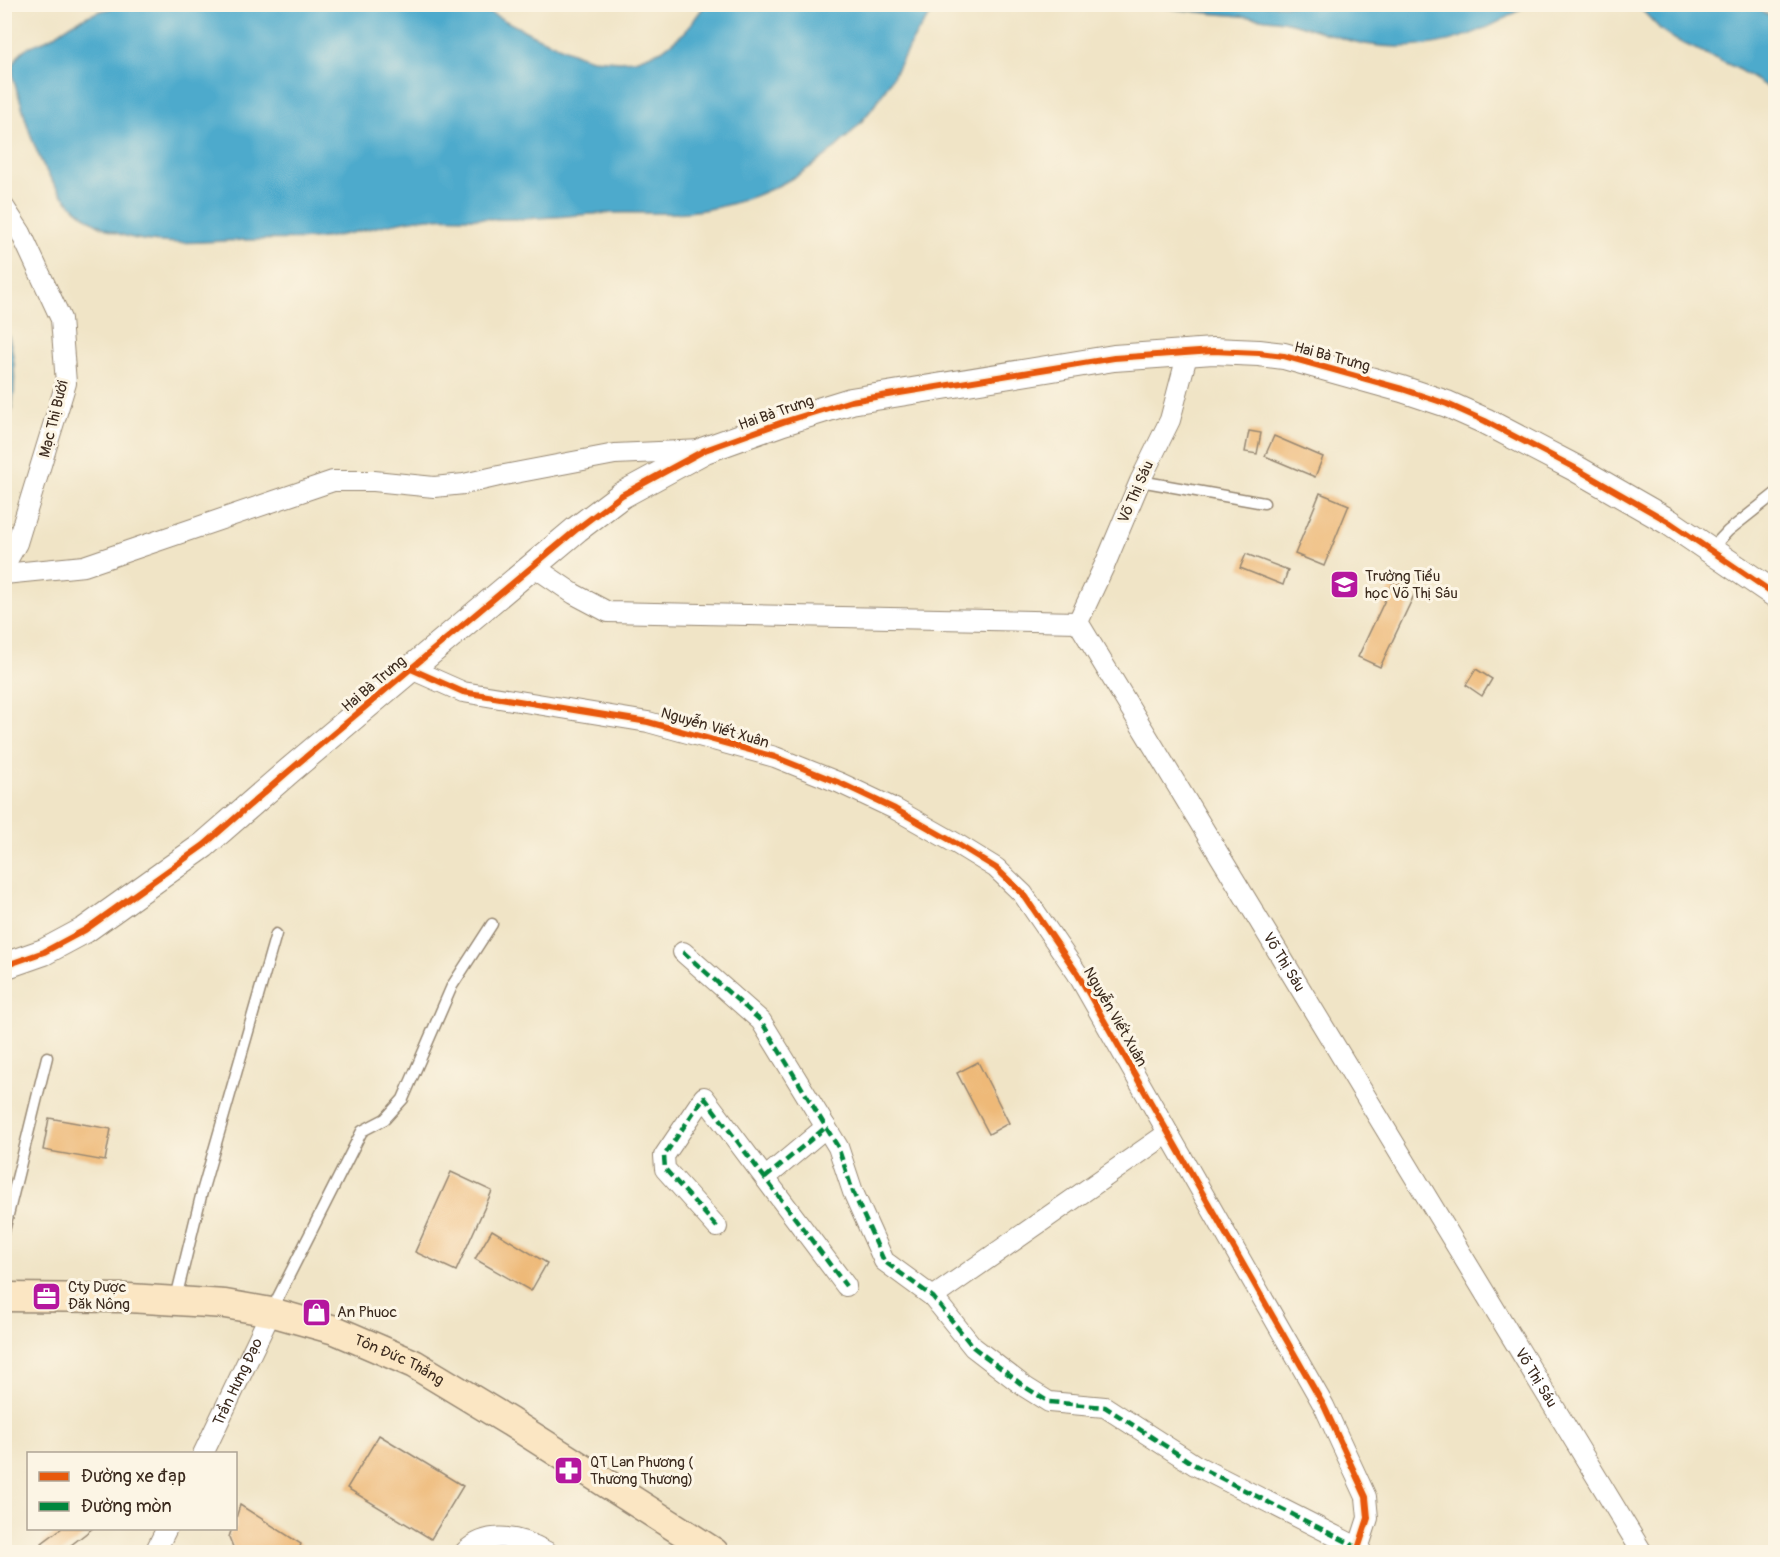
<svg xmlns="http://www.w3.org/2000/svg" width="1780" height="1557" font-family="Pangolin,sans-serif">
<rect width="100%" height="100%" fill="#fcf5e5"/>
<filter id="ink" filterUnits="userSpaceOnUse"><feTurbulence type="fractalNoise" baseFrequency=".0167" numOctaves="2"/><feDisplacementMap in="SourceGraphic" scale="12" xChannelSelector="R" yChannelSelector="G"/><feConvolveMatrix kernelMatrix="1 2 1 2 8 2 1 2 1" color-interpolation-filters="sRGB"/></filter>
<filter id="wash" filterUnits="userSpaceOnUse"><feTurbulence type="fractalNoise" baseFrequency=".008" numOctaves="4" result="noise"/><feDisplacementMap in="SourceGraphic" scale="24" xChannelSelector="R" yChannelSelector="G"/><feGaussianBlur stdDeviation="1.35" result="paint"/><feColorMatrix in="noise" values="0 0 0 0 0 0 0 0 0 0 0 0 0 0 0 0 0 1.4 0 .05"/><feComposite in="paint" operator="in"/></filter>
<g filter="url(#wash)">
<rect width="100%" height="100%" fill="#f0e4c6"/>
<g fill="#4eaacc" stroke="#446a75" stroke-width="1.5">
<path d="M1753,4L1775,20V92L1736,68L1676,40L1661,30L1637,5Z"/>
<path d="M129,5H475L535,36L579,55L592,59L620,61L635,60L662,50L685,32L705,5H941C915,28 907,53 889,83C867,121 834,154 796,176C759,198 719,210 676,213C655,214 634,212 613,213C579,214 545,219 512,219C484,220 457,216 429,218C395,220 363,232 330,237C302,242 275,238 248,240C206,241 163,248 122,235C61,215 37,164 22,106C18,90 7,74 17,58C24,45 37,45 48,39C58,34 66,27 75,22C92,13 110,7 129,5Z"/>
<path d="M1150,5H1526C1480,38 1421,54 1365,44C1337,39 1310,26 1282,21C1238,14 1194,14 1150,5Z"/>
<path d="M5,325C19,361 16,401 5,438Z"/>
</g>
<g id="blocks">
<g fill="#eeb978">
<path d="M1249,431L1261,433L1257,454L1245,452Z"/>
<path d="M1274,436L1323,457L1315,477L1265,456Z"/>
<path d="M1320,493L1349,505L1324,566L1295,554Z"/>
<path d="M1246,554L1288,570L1283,585L1240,568Z"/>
<path d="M1394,581L1416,591L1380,667L1358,657Z"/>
<path d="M1476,669L1492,679L1482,696L1466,685Z"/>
<path d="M978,1062L1009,1123L989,1134L957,1073Z"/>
<path d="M49,1118L111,1129L105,1161L43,1150Z"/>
<path d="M451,1172L492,1191L456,1271L415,1252Z"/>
<path d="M492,1230L547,1263L531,1291L475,1259Z"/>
<path d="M379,1435L463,1486L431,1539L347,1488Z"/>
<path d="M240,1505L301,1544L298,1552H235L229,1537L232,1528H236V1518Z"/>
<path d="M62,1528H93L62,1552H49L42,1543Z"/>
</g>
</g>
</g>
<g filter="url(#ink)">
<use href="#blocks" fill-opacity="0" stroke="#968772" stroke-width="1.5"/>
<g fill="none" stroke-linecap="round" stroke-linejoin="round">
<defs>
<g id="service">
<path d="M1140,481L1264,503"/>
<path d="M1710,550L1728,531L1776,493"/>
<path d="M4,1231L47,1057"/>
<path d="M176,1298L202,1192L276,934"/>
<path d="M271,1311L362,1131L385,1119L403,1099L452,986L492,924"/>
</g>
<g id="minor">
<path d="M4,207L21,233L61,319L66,383L17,543L4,566"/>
<path id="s1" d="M1188,352L1170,420L1140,481L1106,562L1078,622L1642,1552"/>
<path d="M533,566L574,594L608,612L1078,622"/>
<path d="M4,574L84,566L333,481H374L434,487L464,484L499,476L615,454L702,450"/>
<path d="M411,669L463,692L648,722L775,757L840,783L895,809L957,844L996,868L1023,894L1077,973L1324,1406L1366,1497L1368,1518L1357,1552"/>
<path d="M683,952L761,1021L838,1147L853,1192L884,1261L933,1297L973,1347L1025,1387L1049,1402L1105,1407L1195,1465L1359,1548"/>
<path d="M765,1178L826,1127"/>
<path d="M717,1227L665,1169L664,1156L704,1097L846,1286"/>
<path d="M933,1297L1168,1133"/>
<path id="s2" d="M203,1454L271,1312"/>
<path d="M155,1552L167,1528"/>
<path d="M465,1552C488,1529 521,1537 547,1552"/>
</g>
<path id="tertiary" d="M4,966L44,952L85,930L204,845L289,771L577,529L622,495L705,450L783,422L851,401L1114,358L1213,351L1259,353L1284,356L1402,389L1447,404L1485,421L1575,468L1669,522L1776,595"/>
<g id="secondary">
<path id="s3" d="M4,1297L129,1298L225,1304L271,1312L335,1330L414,1364L510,1422L714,1552"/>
</g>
</defs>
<use href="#service" stroke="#968772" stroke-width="13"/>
<use href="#minor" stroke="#968772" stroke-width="22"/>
<use href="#tertiary" stroke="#968772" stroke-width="28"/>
<use href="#secondary" stroke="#968772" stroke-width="31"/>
<use href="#service" stroke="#fff" stroke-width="10"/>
<use href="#minor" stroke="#fff" stroke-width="20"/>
<use href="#tertiary" stroke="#fff" stroke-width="26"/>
<use href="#secondary" stroke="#fbe6c3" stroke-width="28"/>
<g stroke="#00873e" stroke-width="4.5" stroke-dasharray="9 4.5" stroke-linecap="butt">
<path d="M683,952L761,1021L838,1147L853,1192L884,1261L933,1297L973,1347L1025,1387L1049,1402L1105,1407L1195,1465L1359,1548"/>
<path d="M765,1178L826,1127"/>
<path d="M717,1227L665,1169L664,1156L704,1097L846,1286"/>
</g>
<defs>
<g id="cycleway">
<path d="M411,669L463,692L648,722L775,757L840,783L895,809L957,844L996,868L1023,894L1077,973L1324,1406L1366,1497L1368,1518L1357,1552"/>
<path d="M4,966L44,952L85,930L204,845L289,771L577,529L622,495L705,450L783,422L851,401L1114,358L1213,351L1259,353L1284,356L1402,389L1447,404L1485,421L1575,468L1669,522L1776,595"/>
</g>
</defs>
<use href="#cycleway" stroke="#fcf5e5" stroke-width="10"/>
<use href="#cycleway" stroke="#e8590c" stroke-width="6"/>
</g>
</g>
<defs>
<symbol id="school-square" viewBox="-11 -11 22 22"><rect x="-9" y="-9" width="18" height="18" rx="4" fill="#b5179e" stroke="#fcf5e5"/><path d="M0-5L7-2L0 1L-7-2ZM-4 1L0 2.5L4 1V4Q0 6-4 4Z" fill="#fff"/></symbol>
<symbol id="office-square" viewBox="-11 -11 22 22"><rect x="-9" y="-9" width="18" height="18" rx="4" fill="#b5179e" stroke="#fcf5e5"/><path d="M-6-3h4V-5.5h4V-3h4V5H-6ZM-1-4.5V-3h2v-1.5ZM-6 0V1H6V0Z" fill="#fff"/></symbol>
<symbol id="shop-square" viewBox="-11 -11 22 22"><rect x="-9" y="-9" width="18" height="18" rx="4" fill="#b5179e" stroke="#fcf5e5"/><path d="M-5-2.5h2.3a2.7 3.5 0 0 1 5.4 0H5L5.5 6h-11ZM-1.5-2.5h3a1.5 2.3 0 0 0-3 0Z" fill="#fff"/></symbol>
<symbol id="pharmacy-square" viewBox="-11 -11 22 22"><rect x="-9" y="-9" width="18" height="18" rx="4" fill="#b5179e" stroke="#fcf5e5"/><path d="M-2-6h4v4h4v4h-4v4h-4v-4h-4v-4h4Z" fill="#fff"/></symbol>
</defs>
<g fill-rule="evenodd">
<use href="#school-square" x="1328" y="568" width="33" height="33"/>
<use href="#office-square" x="30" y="1280" width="33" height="33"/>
<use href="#shop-square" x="300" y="1296" width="33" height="33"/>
<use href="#pharmacy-square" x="552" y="1454" width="33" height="33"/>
</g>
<g text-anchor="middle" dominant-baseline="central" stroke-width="6" stroke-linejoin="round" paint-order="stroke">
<g font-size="15" fill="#3b2a1e" stroke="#fcf5e5">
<text transform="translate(1332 357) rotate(15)">Hai Bà Trưng</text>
<text transform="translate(776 413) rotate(-19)">Hai Bà Trưng</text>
<text transform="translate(54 419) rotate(-76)">Mạc Thị Bưởi</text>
<text transform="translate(1136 492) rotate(-66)">Võ Thị Sáu</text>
<text transform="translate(374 684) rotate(-40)">Hai Bà Trưng</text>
<text transform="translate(715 728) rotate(16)">Nguyễn Viết Xuân</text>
<text stroke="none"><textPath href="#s1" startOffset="690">Võ Thị Sáu</textPath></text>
<text transform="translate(1115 1017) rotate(60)">Nguyễn Viết Xuân</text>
<text stroke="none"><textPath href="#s3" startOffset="405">Tôn Đức Thắng</textPath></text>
<text stroke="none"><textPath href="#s1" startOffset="1176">Võ Thị Sáu</textPath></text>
<text stroke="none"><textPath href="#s2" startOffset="80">Trần Hưng Đạo</textPath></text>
</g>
<g font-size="15" fill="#3b2a1e" stroke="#fcf5e5" text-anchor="start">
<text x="1365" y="576">Trường Tiểu<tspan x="1365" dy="17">học Võ Thị Sáu</tspan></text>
<text x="68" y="1287">Cty Dược<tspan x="68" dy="17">Đăk Nông</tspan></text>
<text x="337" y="1312">An Phuoc</text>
<text x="590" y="1462">QT Lan Phương (<tspan x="590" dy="17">Thương Thương)</tspan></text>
</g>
</g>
<rect width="1780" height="1557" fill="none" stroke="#fcf5e5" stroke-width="24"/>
<rect x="27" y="1452" width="210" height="78" fill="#fcf5e5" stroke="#afa495" stroke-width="1.5"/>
<rect x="39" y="1472" width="30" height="9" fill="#e8590c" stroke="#afa495" stroke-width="1.5"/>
<text x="81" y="1482" font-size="18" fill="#3b2a1e">Đường xe đạp</text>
<rect x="39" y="1502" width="30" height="9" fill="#00873e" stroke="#afa495" stroke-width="1.5"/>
<text x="81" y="1512" font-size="18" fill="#3b2a1e">Đường mòn</text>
</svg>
